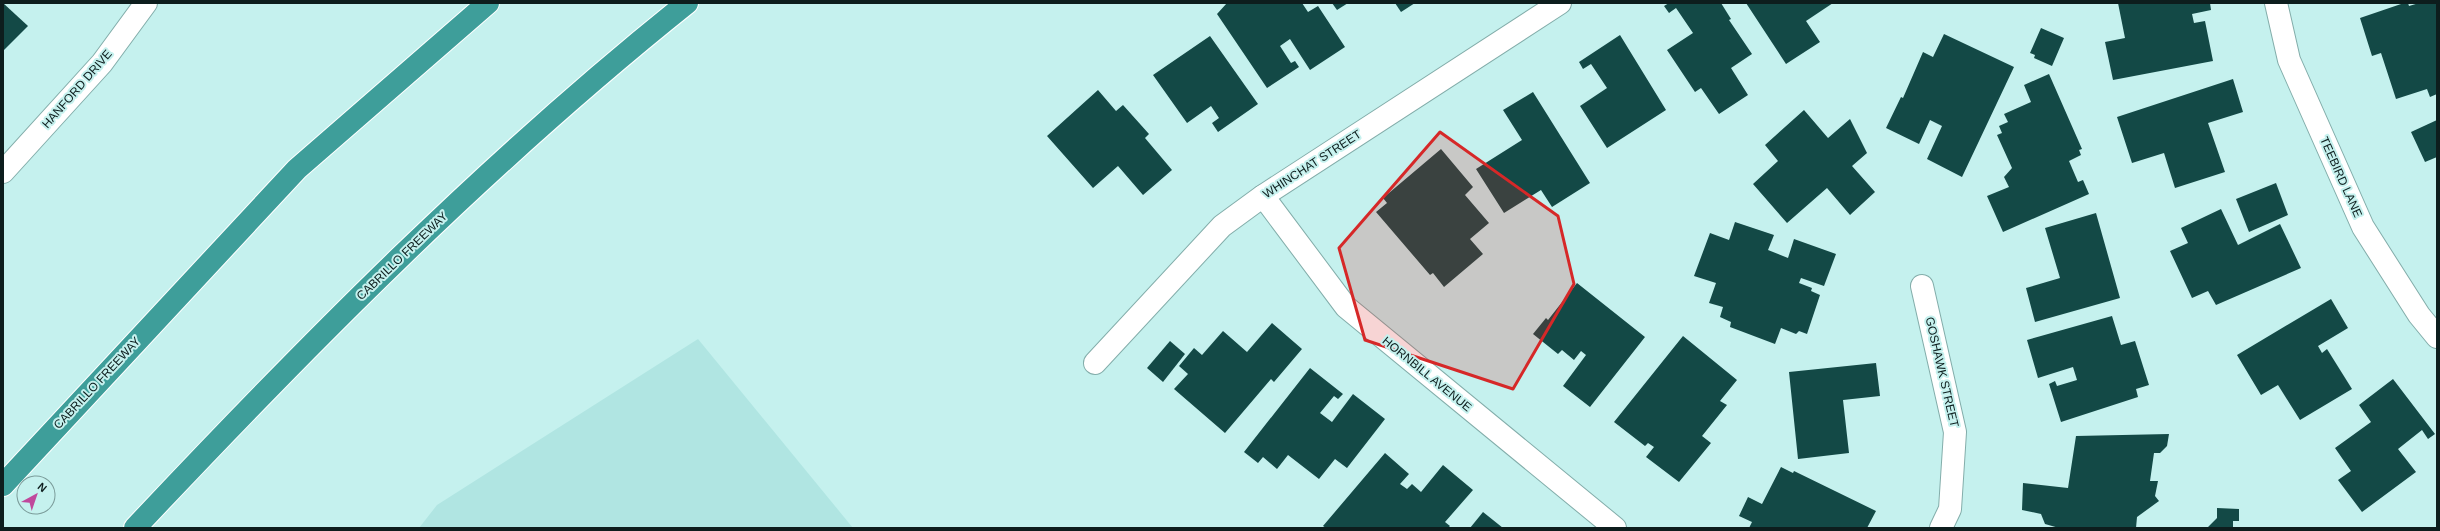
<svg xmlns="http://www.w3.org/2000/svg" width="2440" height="531" font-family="Arial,sans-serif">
<rect width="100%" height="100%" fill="#c5f1ee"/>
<path fill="#b0e5e2" d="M698,339L853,528H419L437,505Z"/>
<g fill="#134946">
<path d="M3,3L28,26L3,51Z"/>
<path d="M1227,3H1302L1308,12L1318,6L1345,47L1310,70L1290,39L1280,46L1291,63L1295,61L1299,67L1267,88L1217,14Z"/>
<path d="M1332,3H1348L1337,10Z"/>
<path d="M1395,3H1415L1401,12Z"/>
<path d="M1669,3H1721L1731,19L1729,20L1752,54L1731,68L1748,95L1719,114L1701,88L1695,92L1667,50L1693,33L1676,8L1669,13L1664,6Z"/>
<path d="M1746,3H1833L1806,21L1820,42L1786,64Z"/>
<path d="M2118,3H2210L2211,10L2192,14L2194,23L2205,21L2213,61L2113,80L2105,42L2125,38Z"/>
<path d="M2404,3H2408L2409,6L2419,3H2437V94L2430,97L2427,89L2396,99L2381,53L2372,56L2360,18Z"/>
<path d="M2041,28L2064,38L2052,66L2034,58L2035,55L2030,53Z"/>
<path d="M1944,34L2014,67L1962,177L1927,159L1942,126L1930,120L1919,144L1886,128L1901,97L1903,98L1923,52L1933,57Z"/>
<path d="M1620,35L1666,110L1607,148L1580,106L1607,88L1591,64L1583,69L1579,62Z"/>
<path d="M1210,36L1258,104L1218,132L1212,123L1219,118L1211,106L1187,123L1153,75Z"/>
<path d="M2049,74L2082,149L2079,150L2081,155L2069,161L2078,182L2083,180L2089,194L2003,232L1987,196L2009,187L2004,177L2012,168L1997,135L2002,133L1999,126L2008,122L2004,114L2031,102L2024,85Z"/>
<path d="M2233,79L2243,112L2208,123L2225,172L2175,188L2164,153L2132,163L2117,117Z"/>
<path d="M1098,90L1116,111L1123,105L1149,134L1145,138L1172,170L1143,195L1118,166L1093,188L1047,136Z"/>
<path d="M1533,92L1590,183L1552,207L1541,190L1504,213L1476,169L1522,140L1503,110Z"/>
<path d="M1804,110L1828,138L1850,119L1867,153L1852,166L1875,192L1850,215L1827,188L1787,223L1753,184L1778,161L1765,145Z"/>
<path d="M2437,120V157L2425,162L2411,132Z"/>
<path d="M1441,149L1473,187L1465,195L1489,223L1470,239L1483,254L1444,287L1433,273L1430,275L1376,212L1387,203L1383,198Z"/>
<path d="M2276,183L2288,215L2249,232L2236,199Z"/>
<path d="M2221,209L2238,245L2280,224L2301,268L2216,305L2208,291L2192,298L2170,251L2188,243L2181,228Z"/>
<path d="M2096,213L2120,298L2035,322L2026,288L2060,278L2045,228Z"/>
<path d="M1735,222L1774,235L1768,250L1788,258L1794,239L1836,254L1824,286L1801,278L1799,283L1812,288L1811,291L1820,295L1807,334L1799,331L1796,334L1781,328L1775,344L1730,327L1731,322L1720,317L1723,307L1709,303L1716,283L1694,276L1710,233L1729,240Z"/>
<path d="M1577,283L1645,337L1590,407L1563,386L1586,355L1581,351L1574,360L1562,350L1558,354L1533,334L1546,318L1548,320Z"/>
<path d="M2331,299L2348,328L2318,346L2322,353L2327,349L2352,389L2300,420L2278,385L2261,395L2237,355Z"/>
<path d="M2112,316L2121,345L2135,341L2149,385L2136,389L2138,397L2061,422L2049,384L2055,381L2057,386L2077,380L2073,367L2038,378L2027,340Z"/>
<path d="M1272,323L1302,349L1274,382L1271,379L1225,433L1174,389L1188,374L1179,366L1194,348L1202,355L1223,331L1247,352Z"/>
<path d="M1683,336L1737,380L1720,401L1727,405L1702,436L1711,443L1679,482L1646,457L1654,447L1648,443L1645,446L1614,422Z"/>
<path d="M1170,341L1185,354L1163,382L1147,368Z"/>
<path d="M1876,363L1880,396L1843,400L1849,453L1798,459L1789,372Z"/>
<path d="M1310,368L1343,394L1338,399L1334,396L1320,413L1332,422L1353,394L1385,419L1347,468L1335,459L1319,479L1288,455L1277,469L1263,457L1258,463L1244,452Z"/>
<path d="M2393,379L2435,434L2428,439L2422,430L2398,449L2416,472L2362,512L2338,480L2351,471L2335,448L2371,422L2359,405Z"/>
<path d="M2169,434L2167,446L2160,453H2154L2150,481H2158L2155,496L2159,501L2137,517L2136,528H2059L2045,524L2041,514L2022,510L2023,483L2068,488L2076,436Z"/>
<path d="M1385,453L1409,474L1400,484L1407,489L1412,484L1421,492L1443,465L1473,490L1445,522L1450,526L1448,528H1326L1323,526Z"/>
<path d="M1781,467L1793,473L1794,471L1876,511L1867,528H1749L1752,522L1739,516L1748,497L1762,504Z"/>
<path d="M2217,508L2239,509V521H2233V528H2207L2217,518Z"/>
<path d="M1483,512L1503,528H1470Z"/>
</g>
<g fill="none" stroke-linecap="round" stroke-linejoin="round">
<defs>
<g id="minor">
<path d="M2276,3L2289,60L2363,227L2419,315L2437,337"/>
<path d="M3,172L102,63L146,3"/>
<path d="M1263,196L1346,307L1615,528"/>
<path d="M1922,286L1955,432L1950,509L1941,528"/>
<path d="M1095,363L1222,226L1263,196L1560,3"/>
</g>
<g id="highway">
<path d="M3,485L297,169L488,3"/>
<path d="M135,528C309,343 488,162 687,3"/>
</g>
</defs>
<use href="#minor" stroke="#83adaa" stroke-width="24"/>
<use href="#highway" stroke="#fff" stroke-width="24"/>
<use href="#minor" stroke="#fff" stroke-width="22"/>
<use href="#highway" stroke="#3e9e9a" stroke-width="22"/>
</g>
<path fill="#d62828" fill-opacity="0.2" stroke="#d62828" stroke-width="3" stroke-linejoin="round" d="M1440,132L1558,216L1574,284L1513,389L1365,340L1339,248Z"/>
<g text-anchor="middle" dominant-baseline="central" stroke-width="4" stroke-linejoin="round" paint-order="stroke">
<g font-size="12" fill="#0d1d1d" stroke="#c5f1ee">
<text transform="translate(77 89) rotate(-49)">HANFORD DRIVE</text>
<text transform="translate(1312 164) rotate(-33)">WHINCHAT STREET</text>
<text transform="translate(2341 177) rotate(66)">TEEBIRD LANE</text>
<text transform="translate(402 256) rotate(-44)">CABRILLO FREEWAY</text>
<text transform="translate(1942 372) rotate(77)">GOSHAWK STREET</text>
<text transform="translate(1427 374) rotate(39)">HORNBILL AVENUE</text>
<text transform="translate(97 383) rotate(-47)">CABRILLO FREEWAY</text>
</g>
</g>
<rect width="2440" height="531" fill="none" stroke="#0d1d1d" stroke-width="8"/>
<g transform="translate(36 495) rotate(40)"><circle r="19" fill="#c5f1ee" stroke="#7b9c9a"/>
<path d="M0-3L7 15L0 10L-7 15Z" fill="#c0489c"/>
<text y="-6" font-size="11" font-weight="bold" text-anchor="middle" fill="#0d1d1d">N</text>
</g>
</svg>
